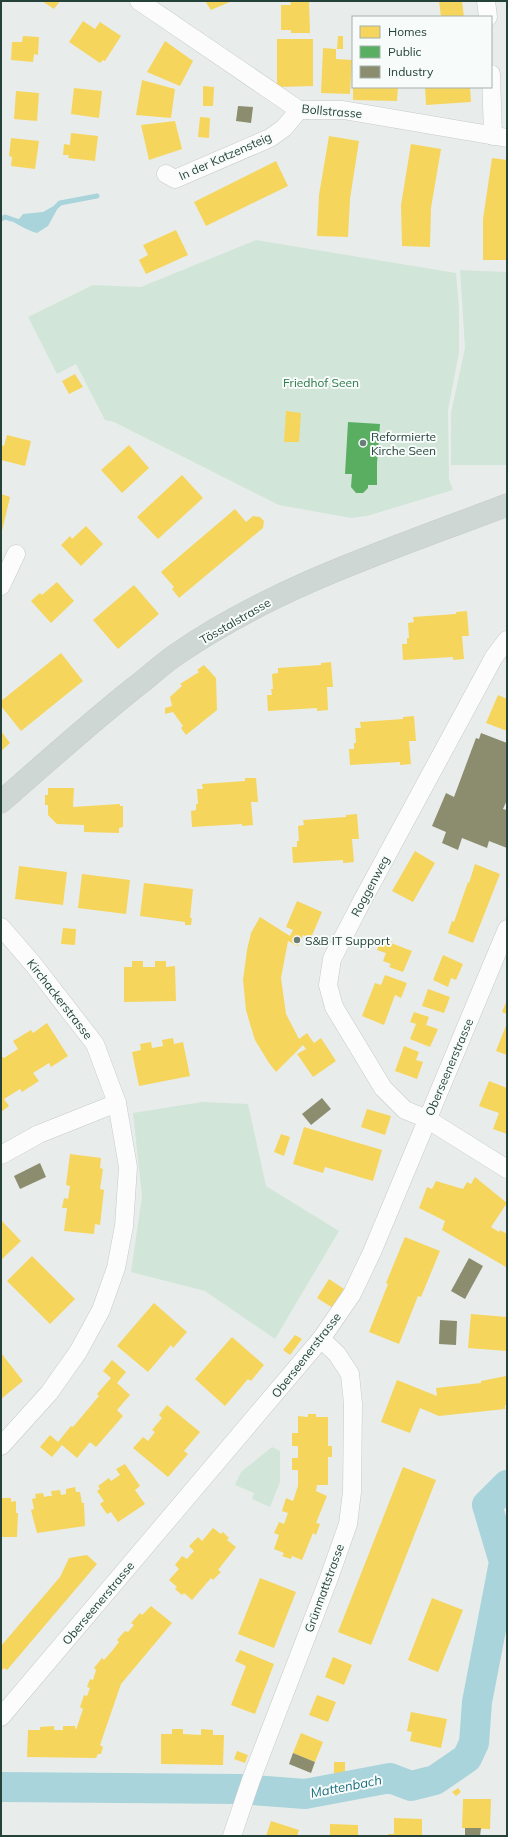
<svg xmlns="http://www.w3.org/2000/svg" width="508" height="1837" font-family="Mulish,sans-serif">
<rect width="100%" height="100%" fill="#e8edeb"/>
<g fill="#d1e6d8">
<path d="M256,240L456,273L459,308V353L448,410L449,479L453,490L367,516L351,518L279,505L114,422L105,420L76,364L57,374L28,317L93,285L141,287Z"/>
<path d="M460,270L507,272V465H451V413L465,348Z"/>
<path d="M202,1102L248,1104L266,1186L339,1231L275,1339L205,1291L131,1272L142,1196L133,1113Z"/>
<path d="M272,1447L280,1451V1482L270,1507L252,1499L254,1493L235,1485L241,1472Z"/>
</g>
<path fill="#a9d4db" d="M59,203L60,204L48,226L37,233C25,230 17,223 5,218V215L19,219L23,214L43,212Z"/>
<g fill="#f6d55c">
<path d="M42,1H60L54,9Z"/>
<path d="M205,1H232L211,10Z"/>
<path d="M290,1H309L310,33H291V30H281V5H291Z"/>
<path d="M439,1H462L464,17H441Z"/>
<path d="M83,21L95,29L100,22L121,36L105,61L103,60L100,63L69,42Z"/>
<path d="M23,36L39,37L38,55L34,54L33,62L11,60L12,42H22Z"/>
<path d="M338,36H343V49H337Z"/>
<path d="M277,39H313V86L277,87Z"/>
<path d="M165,41L193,61L180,86L147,72Z"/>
<path d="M323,48L336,49V59L352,60L350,94L321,93Z"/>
<path d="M142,80L175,89L171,118L136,115Z"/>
<path d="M203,86L214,87L213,106H203Z"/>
<path d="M353,87H398L397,101L353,100Z"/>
<path d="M425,87H470L471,102L426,105Z"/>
<path d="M74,88L102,91L99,118L71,114Z"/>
<path d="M16,91L39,93L37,121L14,119Z"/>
<path d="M200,117L210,118L209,138L198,137Z"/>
<path d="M175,121L182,149L149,160L141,125Z"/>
<path d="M71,133L98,136L95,161L68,158L69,155H63L64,144L70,145Z"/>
<path d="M329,136L359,141L350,199L348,237L317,236L319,195Z"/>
<path d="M11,138L39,141L35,169L11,166L12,157L9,156Z"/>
<path d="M411,144L441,149L431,208L430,247L402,246L401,205Z"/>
<path d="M492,158L507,160V260H483V219Z"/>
<path d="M276,161L288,186L206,226L194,202Z"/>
<path d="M176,230L188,255L146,274L139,260L148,255L143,245Z"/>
<path d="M75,374L83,387L69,394L62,381Z"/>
<path d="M286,411L301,413L299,442H284Z"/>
<path d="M7,435L31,441L25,466L1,460V445L4,446Z"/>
<path d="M129,445L149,468L122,493L101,470Z"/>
<path d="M182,475L203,498L158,539L137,517Z"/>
<path d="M1,494L10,497L2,531L1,530Z"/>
<path d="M235,509L246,522L253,516L260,517L264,521L263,528L179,598L172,589L174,587L161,572Z"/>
<path d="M86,526L103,544L81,566L61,545L70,536L72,539Z"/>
<path d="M57,582L74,601L51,623L31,601L40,593L42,595Z"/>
<path d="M134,585L159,614L118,649L93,620Z"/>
<path d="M467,611L469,636H462L464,659L453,660V657L403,660L402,644H407V638H409L408,623L414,622L413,617L456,614V612Z"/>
<path d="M61,653L83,681L21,731L1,706V701Z"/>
<path d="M331,662L333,687H327L328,710L317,711V708L268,711L267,695H272L271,689H273L272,674L278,673V668L321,665V663Z"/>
<path d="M204,665L216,678L217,710L186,735L181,728L183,726L173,712L165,714V708L172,706L170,697L182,686L180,684L199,672L197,670Z"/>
<path d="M498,695L507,699V731L486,723Z"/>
<path d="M414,716L416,741H409L411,764L400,765V762L350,765L349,749H354V743H356L355,728H361L360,722L403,719V717Z"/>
<path d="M1,731L10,743L1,751Z"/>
<path d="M245,778H256L258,802H251L253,825L242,826V824L192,827L191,811L196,810V804H198L197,789H203L202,784L245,781Z"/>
<path d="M48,788H74L73,807L120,804V806H123V827L119,828V833L84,832V825L57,824L48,815V805H45V795H48Z"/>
<path d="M357,814L359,839H352L354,862L343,863V860L293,863L292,847H297V841H299L298,826L304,825L303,820L346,817V815Z"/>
<path d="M415,851L435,863L413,902L392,891Z"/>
<path d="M475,864L500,874L473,943L448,933L452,921L454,922L468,882L469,883Z"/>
<path d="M19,866L67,872L63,905L15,899Z"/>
<path d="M82,874L130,880L126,914L78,908Z"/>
<path d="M144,883L193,889L190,918H192L191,925H185V922L140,916Z"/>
<path d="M297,901L322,912L311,938L303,935L298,946L288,941L281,978L286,1014L299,1039L307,1033L314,1043L321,1038L336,1061L313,1077L297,1054L306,1049L303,1045L276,1072L269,1063L255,1040L250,1024L246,1010L243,980L247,950L251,933L260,917L290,936L293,930L286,927Z"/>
<path d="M63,928L76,929L75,945L61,944Z"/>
<path d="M381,937L392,941L391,943L412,951L403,972L389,967L391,964L383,961L386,953L377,950Z"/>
<path d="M443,955L463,964L456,980L451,978L448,987L433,980Z"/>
<path d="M132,961H143V967H155V961H166V967L175,966L176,1001L124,1002V967H132Z"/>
<path d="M385,975L407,983L401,998L395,995L384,1025L362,1016L375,983L381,985Z"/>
<path d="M428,989L450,997L444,1013L422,1006Z"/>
<path d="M507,1000V1014L502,1012Z"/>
<path d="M414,1012L429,1017L426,1025L438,1029L430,1047L410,1039L416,1024L410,1022Z"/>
<path d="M47,1023L68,1056L51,1067L49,1063L33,1073L39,1081L22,1092L20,1089L4,1099L9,1106L1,1112V1056L4,1058L18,1049L13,1041L31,1030L33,1033Z"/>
<path d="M507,1023V1055L496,1051Z"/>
<path d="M173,1038L174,1044L183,1042L190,1076L139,1086L132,1052L141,1050L140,1044L151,1042L152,1048L163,1046L162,1040Z"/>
<path d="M404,1046L419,1052L416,1060L423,1062L417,1079L395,1071Z"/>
<path d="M489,1081L507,1088V1134L493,1129L499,1113L479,1106Z"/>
<path d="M367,1109L391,1116L385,1135L361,1127Z"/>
<path d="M304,1127L382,1150L373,1181L325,1167L323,1173L293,1164Z"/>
<path d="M281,1134L290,1137L284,1156L274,1152Z"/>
<path d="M70,1154L101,1158L100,1168L103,1169L100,1189L104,1190L100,1225L95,1224L94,1234L64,1231L67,1208H62L64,1198L68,1199L70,1186L66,1185Z"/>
<path d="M475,1177L507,1203L491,1227L499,1232L500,1230L507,1234L506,1267L442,1230L445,1221L419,1208L427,1187L432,1189L436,1181L463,1189L467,1182L471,1184Z"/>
<path d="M1,1220L21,1241L1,1260Z"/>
<path d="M405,1237L440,1251L421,1297L418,1296L399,1344L369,1332L388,1284L386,1283Z"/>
<path d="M32,1256L75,1299L50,1324L7,1281Z"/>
<path d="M329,1279L344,1289L333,1308L317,1298Z"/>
<path d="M154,1303L187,1332L173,1348L171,1345L148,1372L117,1346Z"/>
<path d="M471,1314L507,1317V1351L468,1348Z"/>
<path d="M295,1335L302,1339L290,1355L283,1350Z"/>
<path d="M232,1337L264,1365L251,1381L248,1379L225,1406L195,1379Z"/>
<path d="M1,1353L23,1381L1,1399Z"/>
<path d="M112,1360L126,1372L117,1383L130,1395L117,1410L123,1416L96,1447L90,1442L77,1458L62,1445L52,1457L40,1447L50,1435L58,1442L71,1426L73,1427L99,1396L97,1394L111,1378L103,1371Z"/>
<path d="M506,1376L507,1405H505V1409L439,1416L420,1408L410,1433L381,1422L397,1380L437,1396L436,1388L481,1383V1381Z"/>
<path d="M167,1405L200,1432L184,1451L188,1454L168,1477L133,1448L143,1437L148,1441L155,1432L152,1430L162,1418L159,1415Z"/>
<path d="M308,1414H316V1417H328V1446H332V1457H328V1485H317L316,1491L327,1496L316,1523L320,1524L316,1535L313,1533L302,1560L292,1556L291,1559L282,1556L284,1553L274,1549L279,1535L274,1533L279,1522L284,1524L288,1513L282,1511L286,1498L293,1501L298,1486V1470H292V1458H298V1446H292V1433H298V1416L308,1417Z"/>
<path d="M125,1464L140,1486L135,1490L145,1504L118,1522L111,1512L107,1514L100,1504L104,1501L97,1491L100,1489L98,1486L109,1478L111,1481L120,1475L116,1469Z"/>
<path d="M403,1467L436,1480L371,1645L338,1632Z"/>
<path d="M75,1487L76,1492H80L82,1503H84L85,1526L37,1533L31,1510L34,1509L32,1499L36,1498L35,1494L43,1493L44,1497L48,1496H52L51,1491L60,1490L61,1495L66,1494V1489Z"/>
<path d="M2,1498H11V1502L16,1501V1513H18L17,1537H1Z"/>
<path d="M213,1528L221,1534L223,1532L229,1538L227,1540L236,1547L218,1570L221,1572L213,1580L211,1578L192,1600L184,1593L182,1595L175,1589L177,1587L169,1580L179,1569L175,1565L182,1556L187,1559L194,1551L189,1546L198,1537L202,1541Z"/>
<path d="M87,1555L97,1564L7,1670L4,1668L1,1671V1646L60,1577L69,1558Z"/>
<path d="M260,1578L296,1592L274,1648L238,1634Z"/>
<path d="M432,1598L463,1610L438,1672L408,1660Z"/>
<path d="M151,1606L172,1623L121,1684L100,1745L103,1747L101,1754H98L96,1758L27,1757L28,1730H40V1727L54,1726V1730H63V1726H75L76,1730L83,1709L80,1707L84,1695L87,1696L90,1688L87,1687L90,1679L93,1680L96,1670L94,1668L102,1658L104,1660L112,1651L119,1642L117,1640L125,1631L128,1632L134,1625L131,1623L140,1613L142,1615Z"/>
<path d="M240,1650L274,1664L255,1714L231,1705L246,1666L235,1661Z"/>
<path d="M333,1657L352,1665L344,1685L325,1677Z"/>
<path d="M317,1695L336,1702L328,1722L309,1715Z"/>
<path d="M411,1712L447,1719L441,1748L410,1741L412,1732L407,1731Z"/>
<path d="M172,1729H183V1734L201,1735V1729L213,1730V1735H224L223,1765L161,1764V1734H172Z"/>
<path d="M301,1733L323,1742L315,1762L293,1753Z"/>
<path d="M237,1751L248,1755L245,1763L234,1759Z"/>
<path d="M334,1762H345V1774L334,1775Z"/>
<path d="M458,1788L461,1792L456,1796L452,1792Z"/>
<path d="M463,1799H491L490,1829L462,1828Z"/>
<path d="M394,1818L422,1819V1836H388V1834H394Z"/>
<path d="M271,1821L299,1830L297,1836H266Z"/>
<path d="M330,1824L358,1825V1836H330Z"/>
</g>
<path fill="#5aae61" d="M348,422L380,424L377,463V485H368V488L363,493H356L351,487L352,474H345Z"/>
<g fill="#8c8c6e">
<path d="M238,106L253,107L251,123L236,121Z"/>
<path d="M481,733L507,743V800L503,809L507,810V848L489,841L487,848L462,838L458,850L442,843L446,832L432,826L446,793L454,797L476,738L479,739Z"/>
<path d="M322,1098L331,1109L311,1125L302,1114Z"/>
<path d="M40,1163L46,1177L20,1189L14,1176Z"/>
<path d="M469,1258L483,1266L465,1299L451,1291Z"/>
<path d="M440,1320L457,1321L456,1345L439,1344Z"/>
<path d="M293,1753L315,1762L311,1773L289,1764Z"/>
<path d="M465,1828H481L480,1836H465Z"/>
</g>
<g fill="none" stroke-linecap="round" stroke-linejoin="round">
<g stroke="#a9d4db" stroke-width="5">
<path d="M56,207L60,203L97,196"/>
<path d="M1,219L5,217L11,219"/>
</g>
<path stroke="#a9d4db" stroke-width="30" d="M1,1787L239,1789L305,1794L390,1778L411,1786L435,1780L467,1758L474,1743L477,1702L504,1562L487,1505L507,1485"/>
<defs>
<g id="street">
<path d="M139,1L299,110H343L507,138"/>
<path d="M486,1L488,17"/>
<path d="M491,74L493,136"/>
<path d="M166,174L175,179L270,138L284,128L299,110"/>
<path d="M1,586L16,554"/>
<path d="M507,640L494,657L362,901L332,959L328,985L334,1007L383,1088L405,1110L427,1119L507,1169"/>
<path d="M1,927L33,964L95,1044L117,1103L128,1167L124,1226L116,1268L101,1310L78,1352L49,1393L1,1446"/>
<path d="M1,1155L39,1134L117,1103"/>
<path d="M1,1717L321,1339L352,1294L372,1252L507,929"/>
<path d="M232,1836L251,1780L329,1578L348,1524L352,1492L353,1404L350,1374L337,1354L321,1339"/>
</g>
<path id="primary" d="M1,802C45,763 89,724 134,688C149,677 162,664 177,654C277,585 395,548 507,505"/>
</defs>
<use href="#street" stroke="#c5cac8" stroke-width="19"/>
<use href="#primary" stroke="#c3ccc9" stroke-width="23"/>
<use href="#street" stroke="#fcfcfc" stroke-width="18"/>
<use href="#primary" stroke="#cfd7d5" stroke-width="22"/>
</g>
<g fill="#697e78" stroke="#f7fbf9" stroke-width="1.5">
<circle cx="363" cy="443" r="4"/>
<circle cx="297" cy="940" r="4"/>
</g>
<g text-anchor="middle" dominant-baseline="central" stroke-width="4" stroke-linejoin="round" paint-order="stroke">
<g font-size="12" fill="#24423a" stroke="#f7fbf9">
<text transform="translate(332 111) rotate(5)">Bollstrasse</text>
<text transform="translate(225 156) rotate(-24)">In der Katzensteig</text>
<text transform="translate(235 621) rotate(-30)">Tösstalstrasse</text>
<text transform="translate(370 886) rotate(-62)">Roggenweg</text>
<text transform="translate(60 999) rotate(52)">Kirchackerstrasse</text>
<text transform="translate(449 1067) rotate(-67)">Oberseenerstrasse</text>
<text transform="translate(306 1355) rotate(-52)">Oberseenerstrasse</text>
<text transform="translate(324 1588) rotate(-70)">Grünmattstrasse</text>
<text transform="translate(98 1603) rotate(-50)">Oberseenerstrasse</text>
</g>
<g font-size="12" fill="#2d7a4b" stroke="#f7fbf9">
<text x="321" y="382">Friedhof Seen</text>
</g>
<g font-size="12" fill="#24423a" stroke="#f7fbf9" text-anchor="start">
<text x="371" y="436">Reformierte<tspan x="371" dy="14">Kirche Seen</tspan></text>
<text x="305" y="940">S&amp;B IT Support</text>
</g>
<g font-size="13" font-style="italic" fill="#1c6f80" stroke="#f7fbf9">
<text transform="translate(346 1786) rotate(-11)">Mattenbach</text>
</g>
</g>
<rect width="508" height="1837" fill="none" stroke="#24423a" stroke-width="4"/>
<rect x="352" y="16" width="140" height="72" fill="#f7fbf9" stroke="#a3b1ad"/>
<rect x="360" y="26" width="20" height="12" fill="#f6d55c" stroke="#a3b1ad"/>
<text x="388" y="36" font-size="12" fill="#24423a">Homes</text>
<rect x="360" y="46" width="20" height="12" fill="#5aae61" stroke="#a3b1ad"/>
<text x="388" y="56" font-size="12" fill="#24423a">Public</text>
<rect x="360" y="66" width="20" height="12" fill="#8c8c6e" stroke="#a3b1ad"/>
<text x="388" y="76" font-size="12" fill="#24423a">Industry</text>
</svg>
